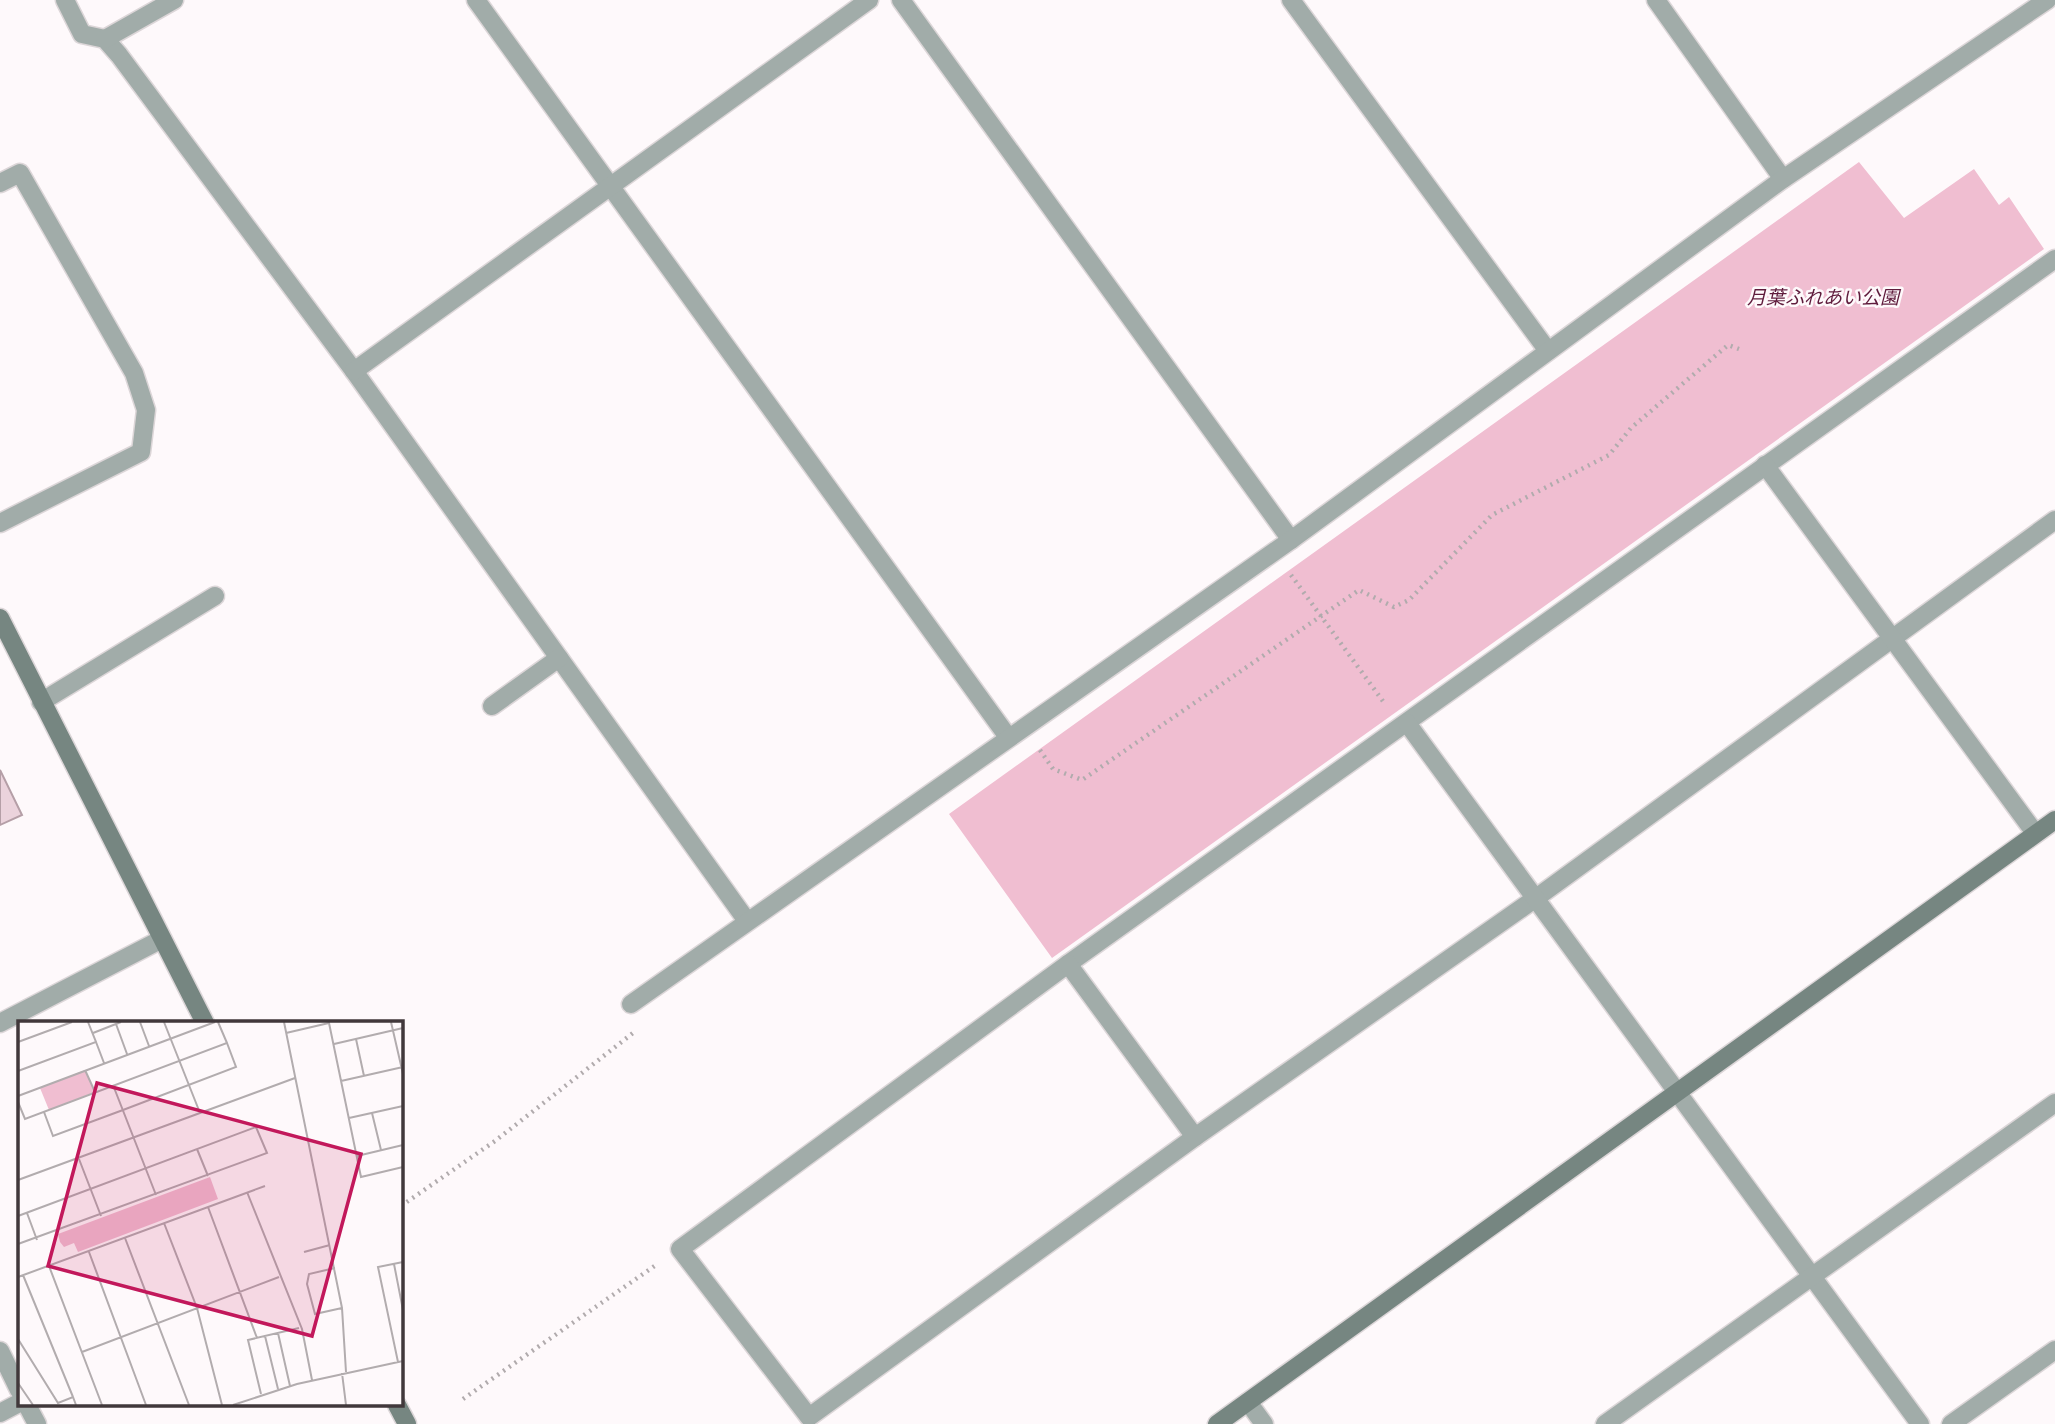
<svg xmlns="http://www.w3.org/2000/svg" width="2055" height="1424" font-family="'Crimson Pro','Noto Sans JP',serif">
<rect width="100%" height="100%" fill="#fef9fb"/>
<path fill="#f0bed1" d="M1859,162L1904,218L1974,169L1999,205L2009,197L2044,249L1052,958L949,814Z"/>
<path fill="#ebd3dc" stroke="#b59fa7" stroke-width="2" d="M0,770L22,815L0,825Z"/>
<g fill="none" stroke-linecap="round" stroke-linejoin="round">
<defs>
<path id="lane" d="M0,1023L162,939"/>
<g id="street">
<path d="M65,0L82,34L105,39L119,55L354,371L747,921"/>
<path d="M476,0L1008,737"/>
<path d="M901,0L1291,540"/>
<path d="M1291,0L1548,351"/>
<path d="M1656,0L1783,179"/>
<path d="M105,39L174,0"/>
<path d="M0,183L20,173L134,373L146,410L141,452L0,523"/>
<path d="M2055,259L1068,964L680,1249L809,1417L1195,1137L1536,898L2055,520"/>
<path d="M354,371L869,0"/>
<path d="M1765,465L2035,833"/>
<path d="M41,702L215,596"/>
<path d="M492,706L559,658"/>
<path d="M1407,723L1920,1424"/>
<path d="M1068,964L1195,1137"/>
<path d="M631,1004L1291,540L1783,179L2047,0"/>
<path d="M0,1351L19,1390"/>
<path d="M1248,1402L1264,1424"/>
<path d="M27,1405L37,1424"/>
<path d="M0,1413L19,1403"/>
<path d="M1605,1424L2055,1103"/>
<path d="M1951,1424L2055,1350"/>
</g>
<g id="secondary">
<path d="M0,618L205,1023"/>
<path d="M397,1405L407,1424"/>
<path d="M1217,1424L2055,820"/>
</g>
</defs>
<use href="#lane" stroke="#dcd6d8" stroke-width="21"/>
<use href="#street" stroke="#dcd6d8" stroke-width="21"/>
<use href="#secondary" stroke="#dcd6d8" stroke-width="21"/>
<g stroke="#b1abad" stroke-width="4.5" stroke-dasharray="2 5" stroke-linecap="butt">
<path d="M1291,575L1385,704"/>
<path d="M1040,750L1053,769L1082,780L1359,590L1394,607L1409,600L1492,515L1609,455L1631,428L1728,345L1739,349"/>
<path d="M401,1206L495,1141L633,1033"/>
<path d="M463,1399L656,1265"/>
</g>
<use href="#lane" stroke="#a1aca9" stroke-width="18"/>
<use href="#street" stroke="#a1aca9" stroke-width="18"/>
<use href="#secondary" stroke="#768681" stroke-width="18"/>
</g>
<g text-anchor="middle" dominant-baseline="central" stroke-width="5" stroke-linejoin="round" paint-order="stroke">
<g font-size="19" font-style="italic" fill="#5f1b3c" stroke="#fef9fb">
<text x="1823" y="297">月葉ふれあい公園</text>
</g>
</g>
<g transform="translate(18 1021)">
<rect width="385" height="385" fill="#fef9fb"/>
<path d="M67,49L77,71L31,89L22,67ZM192,156L200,178L60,231L56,222L46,226L42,221L40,213Z" fill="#f0bed1"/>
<path fill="none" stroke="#b2acae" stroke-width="2" d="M122,1L131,25M146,1L182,92M266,1L324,287L328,351M373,1L385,53M98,3L109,33M75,12L103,1M268,12L311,2L343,156L385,146M338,18L346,55M0,21L54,1M78,21L86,42M316,23L385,7M67,49L77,71M0,50L78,21L70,1M323,60L385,46M95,64L138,174M0,75L197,1M0,81L7,98L209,22L200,1M26,91L35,115L105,89L218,46L209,22M354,92L363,129M331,97L385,85M179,128L190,155M339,135L385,124M61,138L83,195M0,159L277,57M229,171L284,308L294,359M190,186L239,317M9,192L19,219M0,195L238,106L249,132L0,223M146,202L179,287L204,384M107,217L171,384M71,231L128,384M286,231L312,224M376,243L385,289M31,245L84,384M317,247L291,253L289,263L297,293L324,287M5,254L55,376M0,256L247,165M260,312L272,365M247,315L260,368M0,318L40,382L55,376L58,384M64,331L261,256M380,341L360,246L385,241M324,352L328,384M0,362L15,384M243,373L230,319L281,307M215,384L279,363L385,340"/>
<path fill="#c2185b" fill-opacity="0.15" stroke="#c2185b" stroke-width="3.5" d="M79,62L343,133L294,315L30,245Z"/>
<rect width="385" height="385" fill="none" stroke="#41383b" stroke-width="3.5"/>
</g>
</svg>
